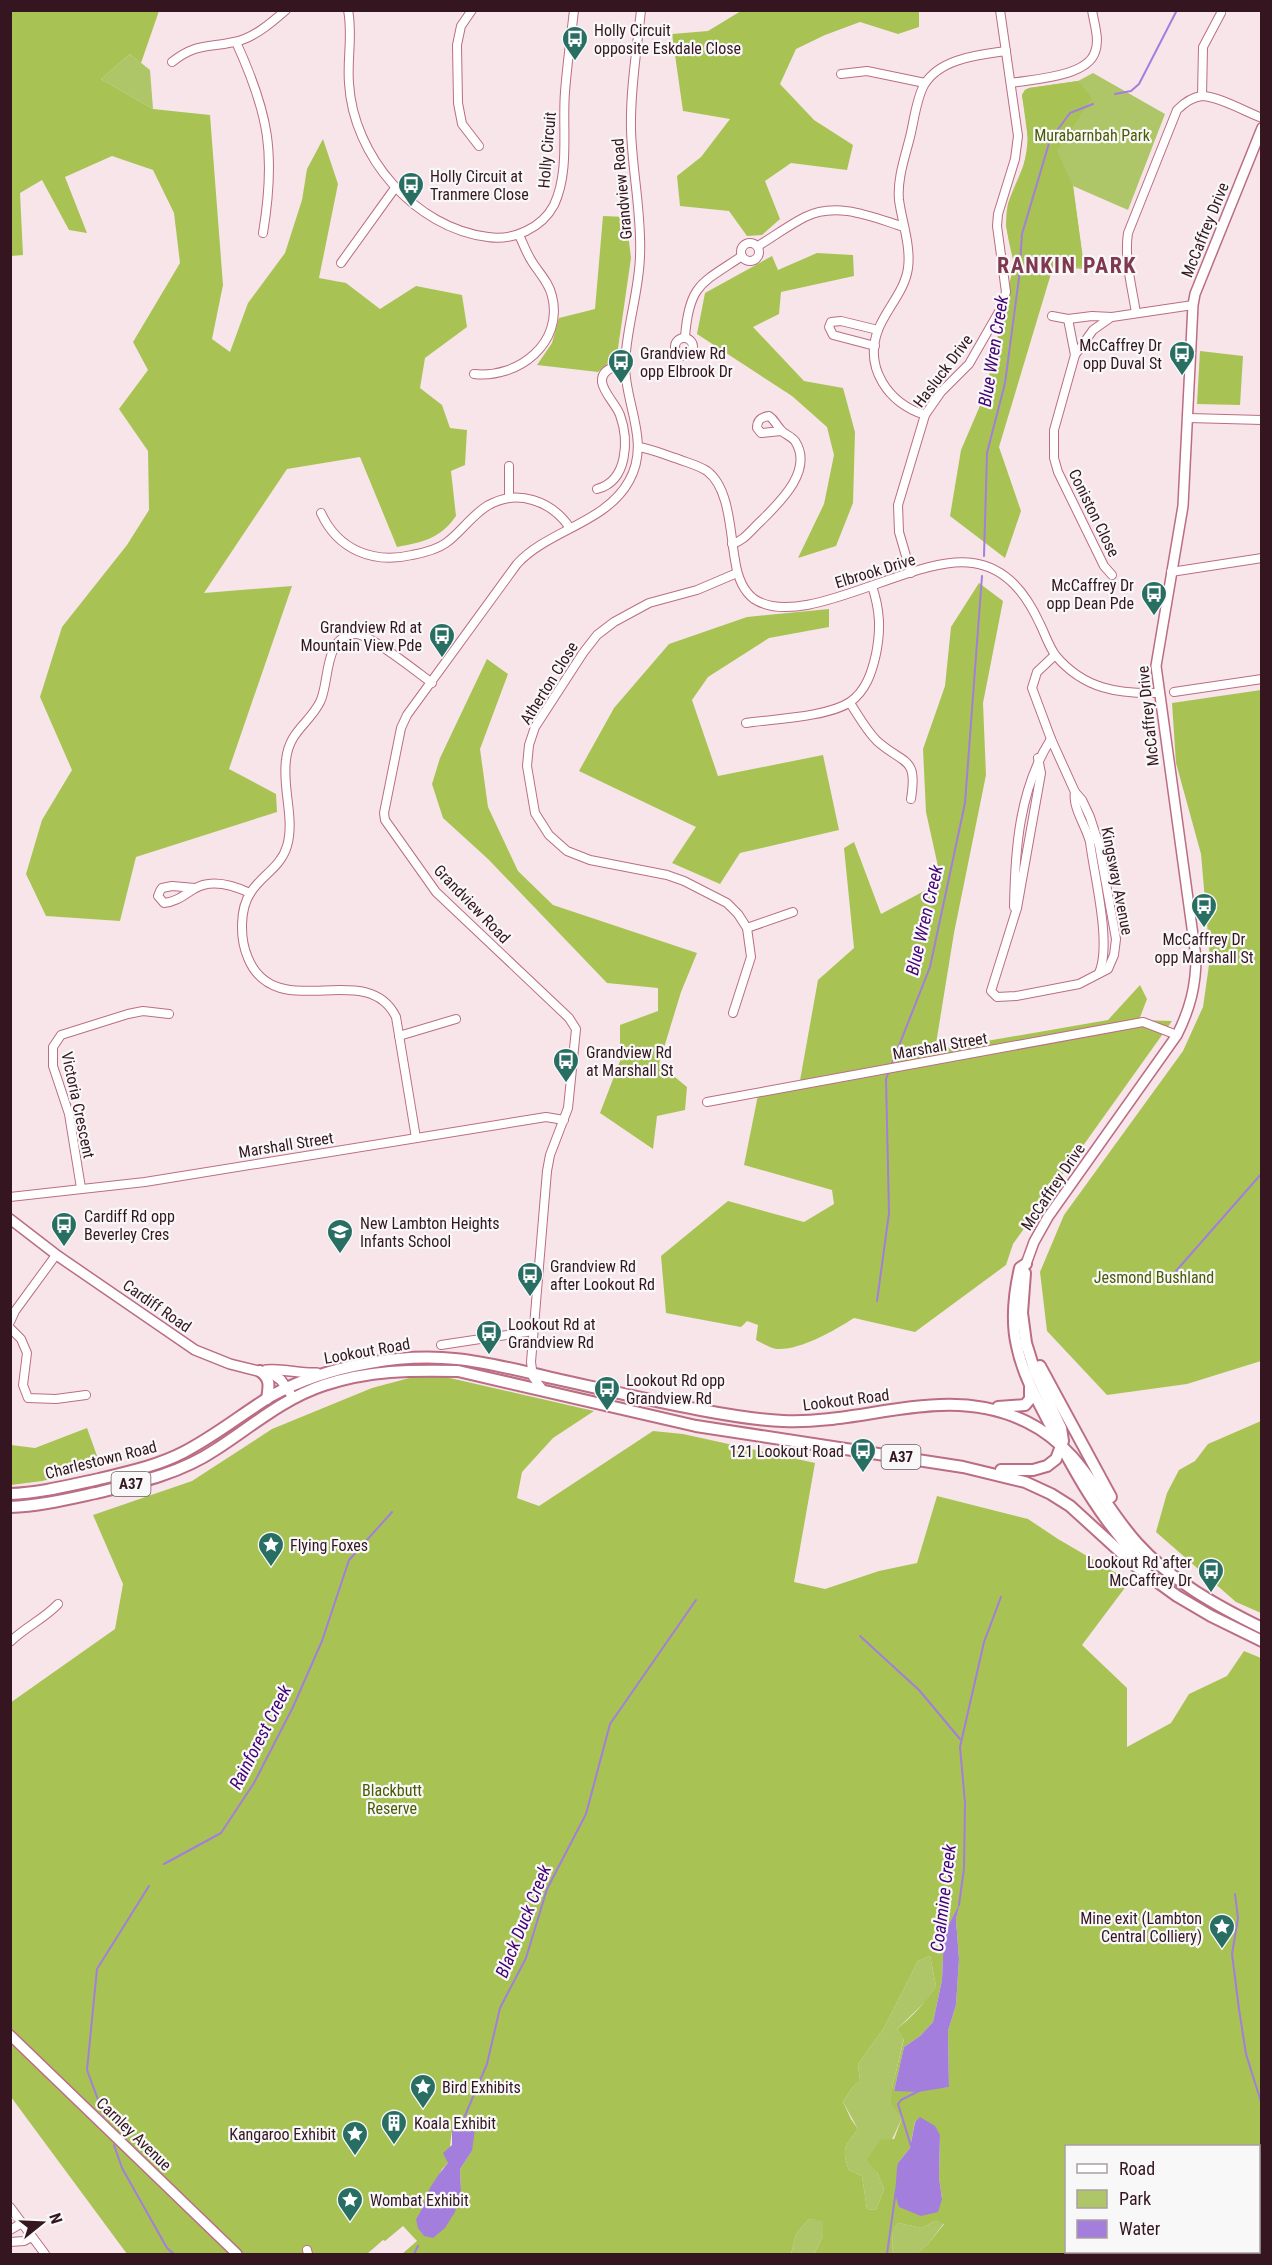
<svg xmlns="http://www.w3.org/2000/svg" width="1272" height="2265" font-family="'Roboto Condensed',sans-serif">
<rect width="100%" height="100%" fill="#f8e5ea"/>
<g fill="#aec667">
<path d="M130,54L150,70L153,109L101,79Z"/>
<path d="M1093,73L1165,114L1128,210L1073,186L1084,269L1014,264C1010,245 1003,224 1008,204C1013,186 1024,170 1027,151C1029,132 1025,113 1022,95L1025,90L1029,88L1078,81Z"/>
<path d="M930,1956L936,1986L926,2001L897,2029L904,2038L892,2088L902,2118L877,2172L884,2189L876,2210L867,2209L862,2176L849,2170C841,2148 845,2147 858,2129L843,2102L852,2088L860,2081L858,2064L884,2028L918,1961Z"/>
<path d="M809,2219L823,2220V2236L814,2254H791L796,2234Z"/>
<path d="M935,2221L944,2223L928,2244L916,2254H892L893,2229L898,2223L922,2228Z"/>
</g>
<g fill="#a8c353" fill-rule="evenodd">
<path d="M11,10L159,11L141,63L130,54L101,79L153,109L210,115L223,285L212,339L230,352L248,303L285,253L302,200L307,169L323,139L338,184L319,278L346,283L380,309L416,286L462,295L467,327L425,358L420,388L442,405L450,428L467,430L465,465L451,471L456,516C440,539 423,542 397,547L360,457L287,469L204,593L292,586L229,769L276,794L277,812L136,857L120,921L46,916L26,874L42,820L72,770L40,697L62,627L127,545L149,510L148,451L119,409L148,370L133,342L180,263L174,213L153,170L112,156L65,177L87,233L69,230L42,180L20,193L23,255L11,256Z"/>
<path d="M741,11H921H919V27L898,34L860,22L825,35L796,49L780,84L814,120L853,145L847,170L791,163L765,181L780,219L762,235L747,236L729,211L680,206L677,176L701,157L730,119L683,111L672,34L708,31Z"/>
<path d="M1078,81L1092,98L1057,151L1073,186L1084,266L1053,267L999,447L1021,511L1005,558L950,516L961,450L985,394L1014,263L1006,226L1008,204L1023,169L1026,154L1028,139L1022,95L1025,90L1029,88Z"/>
<path d="M603,216L626,217L631,258L617,355L598,372L537,365L552,343L559,318L595,309Z"/>
<path d="M817,253L853,255L854,276L781,292L779,314L753,327L804,381L843,388L855,432L853,503L836,546L798,558L824,504L834,455L827,427L792,396L697,334L705,293L772,256L778,270Z"/>
<path d="M1200,351L1243,356L1240,405L1197,404Z"/>
<path d="M979,583L1003,601L983,703L986,775L954,933L935,1050L1108,1020L1140,985L1147,999L1139,1020L1172,1021L1013,1244L1006,1265L915,1332L854,1318C835,1330 801,1350 778,1349C772,1349 762,1343 756,1340L758,1325L747,1321L741,1327L666,1313L661,1256L728,1201L804,1222L834,1204L832,1190L744,1165L758,1095L799,1086L818,980L854,948L844,848L854,842L881,914L926,890L939,871L926,812L923,749L945,686L951,627Z"/>
<path d="M829,609V627L769,638L708,677L692,700L718,776L823,755L839,830L740,853L720,884L672,863L696,827L579,771L614,708L669,644L747,617Z"/>
<path d="M487,659L508,674L480,749L488,807L518,871L553,905L697,953L681,992L659,1064L687,1087L685,1110L657,1116L653,1149L600,1113L620,1061V1025L658,1011V988L607,983L488,859L443,818L432,784L440,758Z"/>
<path d="M1261,690V1361L1187,1384L1107,1395L1047,1331L1040,1272L1064,1215L1183,1051L1203,1007L1210,958L1201,854L1176,763L1172,703Z"/>
<path d="M428,1373L594,1411L553,1438L522,1472L517,1498L539,1506L653,1431L683,1434L815,1463L794,1582L825,1589L879,1571L917,1563L937,1496L1028,1519L1058,1539L1130,1581L1082,1645L1127,1688V1747L1171,1723L1189,1694L1227,1676L1244,1651L1261,1658V2254H916L928,2244L944,2224L935,2221L922,2228L898,2223L893,2229L892,2254H814L823,2236V2221L809,2219L796,2234L791,2254H402L417,2241L403,2226L385,2241L383,2240L367,2254H127L11,2097L10,1703L115,1629L123,1584L93,1515L192,1481L272,1429L372,1388ZM959,1906L956,1919L959,1959L956,2005L948,2031L949,2087L894,2091L904,2047L920,2036L933,2022L942,1980L944,1934ZM930,1956L936,1986C925,2003 913,2016 897,2029L904,2039L892,2088L891,2104L902,2118L894,2139L880,2140L867,2160L877,2172L884,2189L876,2210L867,2209L862,2176L849,2170C841,2148 845,2147 858,2129L851,2119L843,2102L852,2088L860,2081L858,2064L884,2028L918,1961ZM915,2121L940,2135L939,2177L942,2199L898,2163L910,2148ZM452,2130L472,2151L460,2169L461,2190L416,2219L422,2212L442,2169L448,2163ZM1066,2146H1258V2252H1066Z"/>
<path d="M1261,1421V1613L1236,1602L1156,1532L1167,1493L1179,1470L1195,1461L1208,1444Z"/>
<path d="M87,1428L101,1467L42,1481L11,1485V1445L35,1448Z"/>
</g>
<g fill="#a47edc">
<path d="M960,1903L956,1919L959,1959L956,2005L948,2031L949,2087L918,2092L894,2091L904,2047L920,2036L933,2022L942,1980L944,1934Z"/>
<path d="M464,2117L475,2129L472,2151L460,2169L461,2190L455,2212L445,2228L433,2238L424,2236L418,2228L416,2219C422,2211 423,2205 426,2196C431,2185 440,2172 448,2163L443,2153L452,2145V2130Z"/>
<path d="M920,2117L935,2126L940,2135L939,2177L942,2199L938,2212L921,2216L899,2207L895,2194L897,2168L898,2163L910,2148L915,2122Z"/>
</g>
<g fill="none" stroke-linecap="round" stroke-linejoin="round">
<g stroke="#a47edc" stroke-width="2">
<path d="M1115,94L1131,91L1139,84L1177,10"/>
<path d="M984,556L987,453L1005,383L1019,278L1022,234L1050,140L1070,113L1093,104"/>
<path d="M891,1066L930,967L965,803L982,576"/>
<path d="M1176,1271L1262,1173"/>
<path d="M877,1301L889,1213L886,1079L889,1071"/>
<path d="M860,1636L919,1690L960,1739"/>
<path d="M164,1864L221,1833L254,1783L293,1707L322,1641L349,1560L392,1512"/>
<path d="M1235,1894L1238,1918L1232,1954L1239,2009L1246,2054L1262,2105"/>
<path d="M959,1905L964,1868L965,1803L960,1747L984,1642L1001,1597"/>
<path d="M104,2116L87,2070L97,1969L149,1886"/>
<path d="M464,2118L487,2064L500,2008L526,1958L547,1889L586,1814L610,1724L696,1600"/>
<path d="M114,2145L122,2168L167,2248L174,2254"/>
<path d="M911,2146L898,2104L901,2100L919,2091"/>
<path d="M414,2254L418,2246"/>
<path d="M887,2254L896,2190"/>
</g>
<defs>
<g id="minor">
<path d="M348,10C353,35 347,58 349,83C353,156 415,228 488,237C513,241 542,228 554,205C570,171 562,128 565,92C567,65 571,38 574,10"/>
<path d="M472,10L461,26L457,45L458,103L462,124L479,146"/>
<path d="M236,42C269,114 276,154 263,233"/>
<path d="M172,62C196,43 207,48 234,42C254,38 271,23 286,10"/>
<path d="M841,74L867,71L925,83"/>
<path d="M1011,83C1033,79 1087,77 1095,52C1100,40 1094,23 1092,10"/>
<path d="M1202,96L1203,47L1221,13"/>
<circle cx="750" cy="252" r="9"/>
<path d="M758,246C773,237 789,225 805,217C837,201 872,217 904,227"/>
<path d="M341,263L395,188"/>
<path d="M1136,313C1132,287 1124,259 1128,233L1177,110C1183,104 1192,97 1202,96C1218,96 1246,112 1262,118"/>
<path d="M1052,316L1068,319"/>
<path d="M685,337C689,284 702,283 742,256"/>
<circle cx="684" cy="347" r="9"/>
<path d="M875,346L833,335L829,327L831,322L841,321L878,330"/>
<path d="M1075,355L1093,330L1110,318"/>
<path d="M474,374C518,379 564,343 552,296C549,282 538,272 531,260C526,252 523,243 519,235"/>
<path d="M925,415C888,403 864,368 878,330C886,309 905,291 908,268C911,246 902,222 899,200C897,179 905,157 910,137C914,121 916,100 924,85C940,58 979,55 1006,51"/>
<path d="M1189,418L1262,420"/>
<path d="M639,447C652,449 665,455 678,459C688,463 698,465 707,471C730,488 730,533 735,560C737,574 742,590 754,599C804,632 915,553 973,563C1007,568 1026,594 1040,624C1045,634 1049,647 1056,656C1084,689 1118,694 1158,693"/>
<path d="M509,466V498"/>
<path d="M597,489C628,481 629,440 620,415C616,404 604,394 602,382C601,369 615,366 625,365"/>
<path d="M321,513C338,550 373,564 412,555C423,553 436,550 446,543C461,532 471,516 487,506C517,488 552,501 570,528"/>
<path d="M732,544C744,541 752,529 761,521C780,502 814,470 795,441C791,436 784,434 781,430C776,425 775,420 769,416C761,417 757,420 757,428L761,433L781,431"/>
<path d="M1171,572L1262,558"/>
<path d="M911,573L899,532L898,505L925,415L941,392L969,364L1000,310L1006,292L997,226L998,214L1015,159L1018,136L1000,10"/>
<path d="M1112,575L1104,566L1058,472L1054,458V430L1075,355L1068,319L1092,316L1112,317L1193,305"/>
<path d="M1174,692L1262,679"/>
<path d="M850,703C858,715 866,730 877,741C904,765 918,756 911,799"/>
<path d="M746,723C773,719 828,717 850,702C866,691 872,672 876,654C881,629 880,610 872,586"/>
<path d="M1038,758L1041,773L1017,908L991,991L997,997L1016,996L1079,984L1108,969L1114,955L1116,939L1099,845L1090,817L1082,800L1075,792L1051,739L1032,688L1037,672L1055,655"/>
<path d="M1075,792C1072,807 1086,826 1090,842C1094,875 1112,944 1099,973"/>
<path d="M195,888L172,886L162,888L160,891L158,896L164,903C176,902 184,895 194,889C211,878 233,885 250,893"/>
<path d="M1014,907C1015,850 1019,789 1051,739"/>
<path d="M747,928L793,912"/>
<path d="M733,1013L751,957L747,928L738,914L727,903L684,881L667,875L590,860L567,851L549,835L535,813L527,766L529,745L535,727L583,653L597,635L614,622L649,603L697,590L737,573"/>
<path d="M399,1036L456,1019"/>
<path d="M707,1102L1143,1022L1177,1035"/>
<path d="M416,1138L396,1017C367,957 276,1026 248,958C240,940 239,909 251,892C262,875 281,867 287,846C295,819 282,788 286,760C289,731 309,724 320,702C330,683 323,636 355,634C369,633 418,673 432,683"/>
<path d="M81,1188L69,1114L53,1066V1047L61,1035L128,1014L143,1011L169,1014"/>
<path d="M10,1197L145,1182L546,1117L564,1120"/>
<path d="M10,1322L15,1311L56,1255"/>
<path d="M10,1328L21,1339L27,1353L23,1385L28,1398L56,1399L86,1395"/>
<path d="M441,1345L533,1331"/>
<path d="M543,1390L533,1377L531,1362L547,1171L550,1155L568,1108L576,1029L569,1018L436,892L385,820L384,813L401,728L407,715L517,564C548,530 606,523 629,481C651,442 625,405 625,365C626,328 639,293 640,256C642,214 632,171 631,129C630,90 637,49 641,10"/>
<path d="M10,1642C25,1627 44,1619 58,1604"/>
<path d="M10,2207L45,2254"/>
<path d="M10,2230L22,2223"/>
<path d="M10,2242L24,2241L32,2237"/>
<path d="M307,2250L308,2254"/>
</g>
<g id="major">
<path d="M10,1219L58,1256L195,1350L230,1364L274,1375L281,1380L290,1393"/>
<path d="M1026,1264L1034,1242L1048,1217L1177,1035C1190,1009 1196,986 1196,957L1156,666L1183,506L1193,305L1195,294L1262,128"/>
<path d="M266,1370C283,1368 300,1374 317,1373"/>
<path d="M10,2035L237,2254"/>
</g>
<g id="highway">
<path d="M1026,1264L1020,1268C1014,1294 1011,1320 1017,1346C1023,1376 1039,1403 1053,1430C1080,1482 1103,1521 1143,1564"/>
<path d="M1040,1366L1111,1497"/>
<path d="M260,1371C271,1379 269,1386 267,1399"/>
<path d="M998,1407L1025,1405L1030,1399V1388"/>
<path d="M1001,1470H1033L1047,1466L1056,1459L1063,1441L1061,1428L1035,1372L1026,1343L1022,1313L1025,1273"/>
<path d="M10,1494C41,1493 70,1485 99,1479C128,1472 157,1466 184,1452C215,1436 242,1414 271,1396C302,1379 334,1369 369,1363C440,1350 484,1362 552,1378C602,1389 651,1401 701,1410C728,1415 755,1420 783,1421C866,1425 946,1382 1027,1422C1082,1449 1099,1501 1137,1543C1170,1580 1217,1606 1262,1628"/>
<path d="M10,1507C39,1506 68,1499 96,1493C137,1483 179,1474 215,1450C251,1427 282,1399 324,1385C370,1370 410,1370 458,1371L696,1426L963,1467L1025,1482L1051,1494L1070,1506L1137,1567L1177,1596L1211,1616L1262,1641"/>
</g>
</defs>
<use href="#minor" stroke="#bb6d84" stroke-width="10"/>
<use href="#major" stroke="#bb6d84" stroke-width="12"/>
<use href="#highway" stroke="#bb6d84" stroke-width="14"/>
<use href="#minor" stroke="#fff" stroke-width="8"/>
<use href="#major" stroke="#fff" stroke-width="9"/>
<use href="#highway" stroke="#fff" stroke-width="10"/>
</g>
<defs>
<symbol id="bus-pin" viewBox="-11 -11 22 30"><path d="M0 17L-7.5 6A9.5 9.5 0 1 1 7.5 6Z" fill="#286e63" stroke="#f8f8f8"/><path d="M-5-6H5V4H4V6H2V4H-2V6H-4V4H-5ZM-3.5-4V0h7V-4ZM-3.5 1.2v1.5H-2V1.2ZM2 1.2v1.5H3.5V1.2Z" fill="#fff"/></symbol>
<symbol id="school-pin" viewBox="-11 -11 22 30"><path d="M0 17L-7.5 6A9.5 9.5 0 1 1 7.5 6Z" fill="#286e63" stroke="#f8f8f8"/><path d="M0-5L7-2L0 1L-7-2ZM-4 1L0 2.5L4 1V4Q0 6-4 4Z" fill="#fff"/></symbol>
<symbol id="sight-pin" viewBox="-11 -11 22 30"><path d="M0 17L-7.5 6A9.5 9.5 0 1 1 7.5 6Z" fill="#286e63" stroke="#f8f8f8"/><path d="M0-6L1.8-2.2L6-1.7L2.9 1.2L3.7 5.4L0 3.3L-3.7 5.4L-2.9 1.2L-6-1.7L-1.8-2.2Z" fill="#fff"/></symbol>
<symbol id="building-pin" viewBox="-11 -11 22 30"><path d="M0 17L-7.5 6A9.5 9.5 0 1 1 7.5 6Z" fill="#286e63" stroke="#f8f8f8"/><path d="M-4-6H4V6H1V3H-1V6H-4ZM-2.5-4.3h1.7v1.8h-1.7ZM.8-4.3h1.7v1.8H.8ZM-2.5-1h1.7V.8h-1.7ZM.8-1h1.7V.8H.8Z" fill="#fff"/></symbol>
</defs>
<g fill-rule="evenodd">
<use href="#bus-pin" x="560" y="24" width="30" height="40"/>
<use href="#bus-pin" x="396" y="170" width="30" height="40"/>
<use href="#bus-pin" x="1167" y="339" width="30" height="40"/>
<use href="#bus-pin" x="606" y="347" width="30" height="40"/>
<use href="#bus-pin" x="1139" y="579" width="30" height="40"/>
<use href="#bus-pin" x="427" y="621" width="30" height="40"/>
<use href="#bus-pin" x="1189" y="891" width="30" height="40"/>
<use href="#bus-pin" x="551" y="1046" width="30" height="40"/>
<use href="#bus-pin" x="49" y="1210" width="30" height="40"/>
<use href="#school-pin" x="325" y="1217" width="30" height="40"/>
<use href="#bus-pin" x="515" y="1260" width="30" height="40"/>
<use href="#bus-pin" x="474" y="1318" width="30" height="40"/>
<use href="#bus-pin" x="592" y="1374" width="30" height="40"/>
<use href="#bus-pin" x="848" y="1436" width="30" height="40"/>
<use href="#sight-pin" x="256" y="1530" width="30" height="40"/>
<use href="#bus-pin" x="1196" y="1556" width="30" height="40"/>
<use href="#sight-pin" x="1207" y="1912" width="30" height="40"/>
<use href="#sight-pin" x="408" y="2072" width="30" height="40"/>
<use href="#building-pin" x="379" y="2108" width="30" height="40"/>
<use href="#sight-pin" x="340" y="2119" width="30" height="40"/>
<use href="#sight-pin" x="335" y="2185" width="30" height="40"/>
</g>
<g text-anchor="middle" dominant-baseline="central" stroke-width="4.5" stroke-linejoin="round" paint-order="stroke">
<g fill="#f8f8f8" stroke="#705a61" stroke-width="1.5">
<rect x="881.5" y="1445" width="39" height="24" rx="4.5"/>
<rect x="111.5" y="1472" width="39" height="24" rx="4.5"/>
</g>
<g font-size="15" font-weight="bold" fill="#351620">
<text x="901" y="1457">A37</text>
<text x="131" y="1484">A37</text>
</g>
<g font-size="16" fill="#351620" stroke="#f8f8f8" text-anchor="start">
<text x="594" y="30">Holly Circuit<tspan x="594" dy="18">opposite Eskdale Close</tspan></text>
<text x="430" y="176">Holly Circuit at<tspan x="430" dy="18">Tranmere Close</tspan></text>
<text x="1162" y="345" text-anchor="end">McCaffrey Dr<tspan x="1162" dy="18">opp Duval St</tspan></text>
<text x="640" y="353">Grandview Rd<tspan x="640" dy="18">opp Elbrook Dr</tspan></text>
<text x="1134" y="585" text-anchor="end">McCaffrey Dr<tspan x="1134" dy="18">opp Dean Pde</tspan></text>
<text x="422" y="627" text-anchor="end">Grandview Rd at<tspan x="422" dy="18">Mountain View Pde</tspan></text>
<text x="1204" y="939" text-anchor="middle">McCaffrey Dr<tspan x="1204" dy="18">opp Marshall St</tspan></text>
<text x="586" y="1052">Grandview Rd<tspan x="586" dy="18">at Marshall St</tspan></text>
<text x="84" y="1216">Cardiff Rd opp<tspan x="84" dy="18">Beverley Cres</tspan></text>
<text x="360" y="1223">New Lambton Heights<tspan x="360" dy="18">Infants School</tspan></text>
<text x="550" y="1266">Grandview Rd<tspan x="550" dy="18">after Lookout Rd</tspan></text>
<text x="508" y="1324">Lookout Rd at<tspan x="508" dy="18">Grandview Rd</tspan></text>
<text x="626" y="1380">Lookout Rd opp<tspan x="626" dy="18">Grandview Rd</tspan></text>
<text x="844" y="1451" text-anchor="end">121 Lookout Road</text>
<text x="290" y="1545">Flying Foxes</text>
<text x="1192" y="1562" text-anchor="end">Lookout Rd after<tspan x="1192" dy="18">McCaffrey Dr</tspan></text>
<text x="1202" y="1918" text-anchor="end">Mine exit (Lambton<tspan x="1202" dy="18">Central Colliery)</tspan></text>
<text x="442" y="2087">Bird Exhibits</text>
<text x="414" y="2123">Koala Exhibit</text>
<text x="336" y="2134" text-anchor="end">Kangaroo Exhibit</text>
<text x="370" y="2200">Wombat Exhibit</text>
</g>
<g font-size="16" fill="#4a5a05" stroke="#f8f8f8">
<text x="1092" y="135">Murabarnbah Park</text>
<text x="1154" y="1277">Jesmond Bushland</text>
<text x="392" y="1790">Blackbutt<tspan x="392" dy="18">Reserve</tspan></text>
</g>
<g font-size="16" fill="#351620" stroke="#f8f8f8">
<text transform="translate(547 150) rotate(-85)">Holly Circuit</text>
<text transform="translate(622 189) rotate(-95)">Grandview Road</text>
<text transform="translate(1205 230) rotate(-68)">McCaffrey Drive</text>
<text transform="translate(943 371) rotate(-53)">Hasluck Drive</text>
<text transform="translate(1094 513) rotate(64)">Coniston Close</text>
<text transform="translate(875 571) rotate(-17)">Elbrook Drive</text>
<text transform="translate(549 683) rotate(-58)">Atherton Close</text>
<text transform="translate(1148 716) rotate(-96)">McCaffrey Drive</text>
<text transform="translate(1117 881) rotate(79)">Kingsway Avenue</text>
<text transform="translate(472 904) rotate(46)">Grandview Road</text>
<text transform="translate(940 1046) rotate(-10)">Marshall Street</text>
<text transform="translate(78 1105) rotate(78)">Victoria Crescent</text>
<text transform="translate(286 1145) rotate(-9)">Marshall Street</text>
<text transform="translate(1053 1187) rotate(-56)">McCaffrey Drive</text>
<text transform="translate(157 1306) rotate(35)">Cardiff Road</text>
<text transform="translate(367 1351) rotate(-10)">Lookout Road</text>
<text transform="translate(846 1400) rotate(-7)">Lookout Road</text>
<text transform="translate(101 1460) rotate(-14)">Charlestown Road</text>
<text transform="translate(134 2134) rotate(44)">Carnley Avenue</text>
</g>
<g font-size="18" font-style="italic" fill="#450079" stroke="#f8f8f8">
<text transform="translate(993 351) rotate(-81)">Blue Wren Creek</text>
<text transform="translate(924 920) rotate(-77)">Blue Wren Creek</text>
<text transform="translate(260 1737) rotate(-63)">Rainforest Creek</text>
<text transform="translate(943 1898) rotate(-83)">Coalmine Creek</text>
<text transform="translate(523 1921) rotate(-68)">Black Duck Creek</text>
</g>
<g font-size="22" font-weight="bold" letter-spacing="1.5" fill="#7f3850" stroke="#f8f8f8">
<text x="1067" y="265">RANKIN PARK</text>
</g>
</g>
<rect width="1272" height="2265" fill="none" stroke="#351620" stroke-width="24"/>
<rect x="1065" y="2145" width="195" height="108" fill="#f8f8f8" stroke="#aa9ea2" stroke-width="1.5"/>
<rect x="1077" y="2164" width="30" height="9" fill="#ffffff" stroke="#aa9ea2" stroke-width="1.5"/>
<text x="1119" y="2175" font-size="18" fill="#351620">Road</text>
<rect x="1077" y="2190" width="30" height="18" fill="#aec667" stroke="#aa9ea2" stroke-width="1.5"/>
<text x="1119" y="2205" font-size="18" fill="#351620">Park</text>
<rect x="1077" y="2220" width="30" height="18" fill="#a47edc" stroke="#aa9ea2" stroke-width="1.5"/>
<text x="1119" y="2235" font-size="18" fill="#351620">Water</text>
<g transform="translate(42 2223) rotate(72)" stroke="#f8f8f8" stroke-width="4.5" paint-order="stroke">
<path d="M0-4.5L10 22L0 15L-10 22Z" fill="#351620"/>
<text y="-9" font-size="16" font-weight="bold" text-anchor="middle" fill="#351620">N</text>
</g>
</svg>
